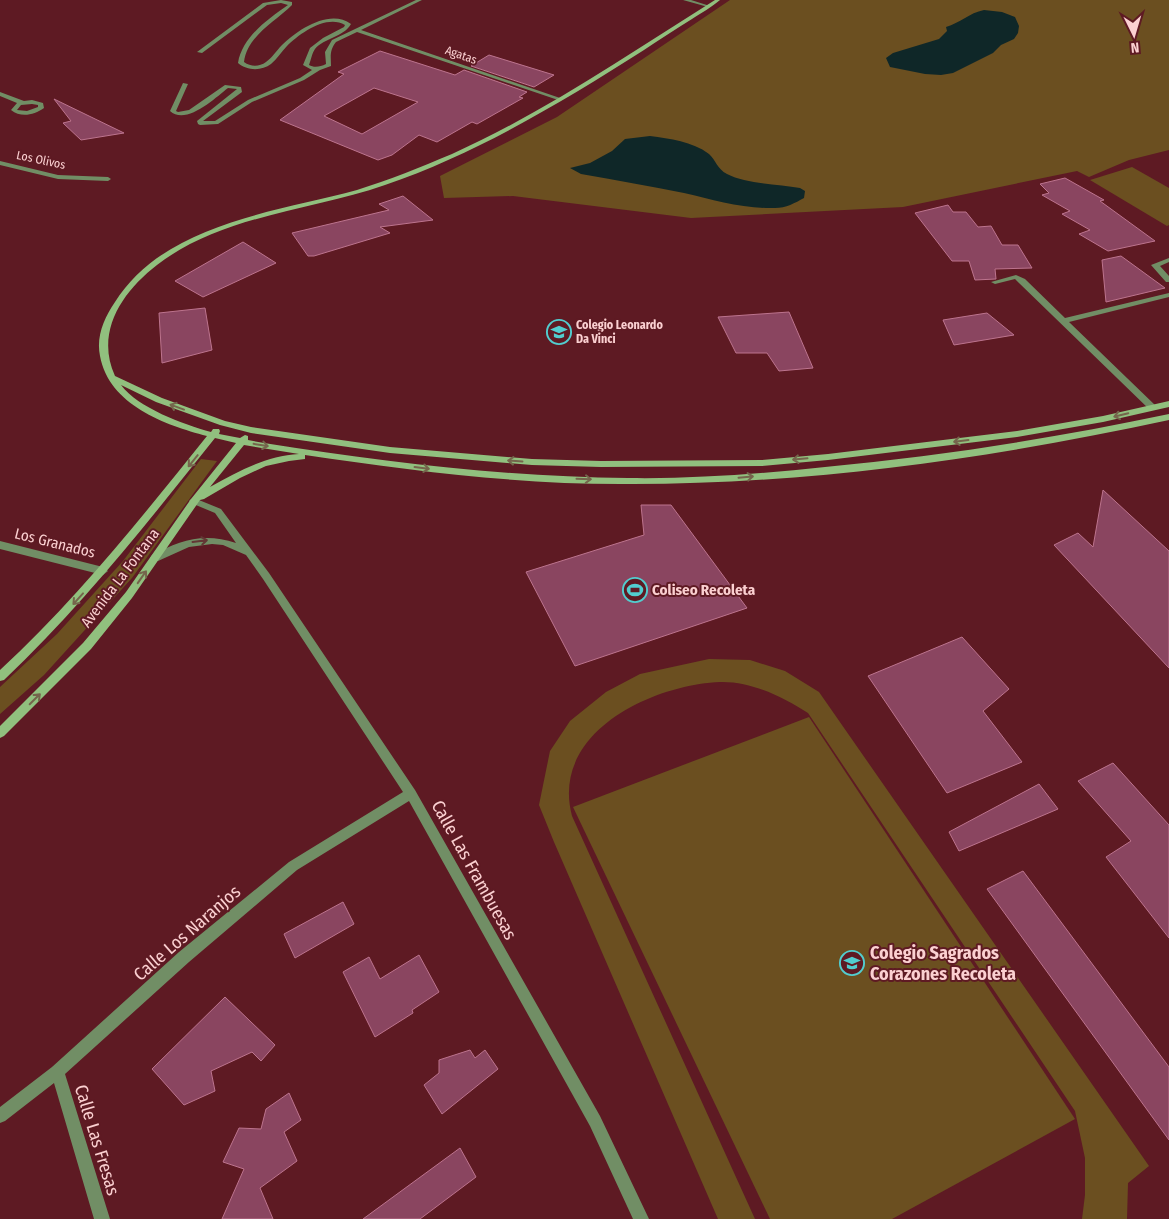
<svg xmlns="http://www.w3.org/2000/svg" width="1169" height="1219" font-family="'Fira Sans Condensed',sans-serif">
<rect width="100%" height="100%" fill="#5e1a23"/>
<g fill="#6b4f20">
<path d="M730,0H1169V150L1129,160L1089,177L1077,171L903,207L691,218L513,196L444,198L440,176L557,117Z"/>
<path d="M1132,167L1169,188V225L1167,226L1090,180Z"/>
<path d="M201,459L217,461L132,578L44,675L0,714V687L57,634L123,561Z"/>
<path d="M709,659L750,660L785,671L819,692L1149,1166L1128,1183L1127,1219H1082L1085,1195V1158L1075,1111L808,713C783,697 751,681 720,682C651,685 550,733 572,816L755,1219H718L554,842L539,805L550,751L570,721L606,692L640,674Z"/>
<path d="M809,717L1075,1119L892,1219H770L573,807Z"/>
</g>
<g fill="#0f2728">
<path d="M984,10L1002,12L1015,17L1019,26L1018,33L1014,39L1001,45L993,53L953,73L941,75L925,74L890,67L886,58L893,53L939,39L947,31L946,27C960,23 969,13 984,10Z"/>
<path d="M650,136C670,139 692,141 709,154C716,160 717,169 727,174C746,184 778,184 800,188L805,191L804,198C795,203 786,208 775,208C744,209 714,200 684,193C650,186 615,180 581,174L570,168L590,163L612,151L625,139Z"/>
</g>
<g fill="#8a4560" stroke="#bd748e" fill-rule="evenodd">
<path d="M380,51L455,75L464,70L527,92L519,97L523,98L477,124L472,122L437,142L419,135L392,155L378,160L280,120L344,74L338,72ZM374,88L418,102L362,134L324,116Z"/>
<path d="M489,55L554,75L534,87L471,66Z"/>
<path d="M54,99L124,133L81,140L63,123L71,121Z"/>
<path d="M1065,178L1104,200L1100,201L1155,241L1108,251L1079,234L1090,230L1062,214L1070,211L1042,195L1049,193L1040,184Z"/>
<path d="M403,196L433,220L380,227L390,233L314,256H308L292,233L389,210L379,204Z"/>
<path d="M948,205L953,212H966L978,227L991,226L1002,245H1018L1032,268L995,269L996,279L975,280L969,261H952L915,213Z"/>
<path d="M243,242L276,263L203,297L175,281Z"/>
<path d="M1121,256L1165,288L1106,302L1102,260Z"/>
<path d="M205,308L212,350L162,363L159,313Z"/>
<path d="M789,312L813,368L779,371L767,353H736L718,317Z"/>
<path d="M987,313L1014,335L954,345L943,320Z"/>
<path d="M1103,490L1169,551V668L1054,545L1078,533L1093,547Z"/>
<path d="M641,505H671L747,608L575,666L526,572L644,535Z"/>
<path d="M962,637L1009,689L983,711L1022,762L947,793L868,676Z"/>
<path d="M1113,763L1169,825V938L1106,857L1131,841L1078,781Z"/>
<path d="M1039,784L1058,809L959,851L949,832Z"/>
<path d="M1023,871L1169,1067V1140L987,889Z"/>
<path d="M343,902L354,924L295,958L284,934Z"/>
<path d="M419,955L439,992L412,1010L413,1013L375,1037L343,972L369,957L380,979Z"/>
<path d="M225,997L275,1045L261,1061L252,1052L211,1071L215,1091L184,1105L152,1069Z"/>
<path d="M470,1050L475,1058L485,1050L498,1069L442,1114L424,1085L439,1073V1060Z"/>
<path d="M289,1093L301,1120L284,1132L297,1161L260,1188L273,1219H222L244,1169L223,1162L239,1128L261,1129L266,1109Z"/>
<path d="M460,1148L476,1177L420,1219H363Z"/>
</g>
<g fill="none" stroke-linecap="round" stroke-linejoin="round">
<g fill="#718e65" fill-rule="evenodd">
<path d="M281,0L292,2V5C275,22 247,36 244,62C251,67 259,67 266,62C272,58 276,51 282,45C297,30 330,8 351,24C344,37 324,38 315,49C312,53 311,60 309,65C314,68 320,67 326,64L325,52L332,40L416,0H422L361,30L563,99L558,100L357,32L336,42C329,51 331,57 331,66L320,70L304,80L252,102L218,124L200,125L198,124L197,121L237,89L228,88C215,98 186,126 170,111L183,83L188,84L176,111L178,112L189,110L225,85L241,87L242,92L203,121H215L248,100L300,78L312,70L303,65L310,48L323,38L344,27L345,25C327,14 300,33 287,46C281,52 277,59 271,64C262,71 247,71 238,63C242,37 268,19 288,5L281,3L267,5L202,53L197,52L263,3Z"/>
<path d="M683,0H691L710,6L708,7Z"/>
<path d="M0,92L24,101L32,100L43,103L44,108C34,115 21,118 11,110L17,103L0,96ZM32,104L38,105V107L27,111L17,110L21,105Z"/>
<path d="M0,161L58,175L108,177L111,179L108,181L58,179L0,165Z"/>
<path d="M1169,258V262L1160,266L1169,276V282H1166L1151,265Z"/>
<path d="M1016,275L1025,279L1065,318L1169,293V297L1069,322L1156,406V410H1150L1019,283L1015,279L995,284L991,282Z"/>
<path d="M194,498L221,509L269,573L415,790L600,1116L649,1219H633L590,1126L409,801L297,870L189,962L65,1074L110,1219H94L54,1083L5,1121L0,1123V1107L52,1067L179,952L289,862L403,792L263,579L246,555L223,545L212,544L189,547L158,561H152L150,558L152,555C180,540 204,532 236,543L215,513L191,503L189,501L191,499Z"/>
<path d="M0,541L103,567L108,571L103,575L0,549Z"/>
</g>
<path fill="#91c07e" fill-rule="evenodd" d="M715,0H720C712,7 701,13 692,19C676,29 660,39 644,50C562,102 478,153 385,185C310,211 222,215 157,265C122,292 95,332 115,376L162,398L225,421L251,427L390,447L532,459L601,461L762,460L828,454L1017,431L1103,416L1169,401V407L1103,422L1017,437L828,460L762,466L601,467L532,465L390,453L251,433L220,425L156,402L121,385C138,408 183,424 211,432L213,429H219L220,431L219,434L240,438L245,435L248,436V440L264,443C384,462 506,477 628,478C694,479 760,474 825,467C941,456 1055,438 1169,414V420C993,458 812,484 632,484C522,485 413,471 305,455V459L289,461L266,466L240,478L204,499L200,500L132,598L91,649L4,736L0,738V726L83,643L126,592L191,499L236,443L215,438C148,522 82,606 4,680L0,681V670C77,599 141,518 207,436C165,425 109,405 100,356C96,337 104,318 115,302C164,224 275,212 357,190C389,180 421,167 452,154C545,112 629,54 715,0ZM244,445L299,454C266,456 238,471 210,487Z"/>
</g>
<defs><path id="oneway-shaft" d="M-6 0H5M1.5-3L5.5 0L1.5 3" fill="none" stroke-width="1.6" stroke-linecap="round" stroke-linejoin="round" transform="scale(1.25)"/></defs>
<g stroke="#75654c">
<use href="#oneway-shaft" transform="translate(177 407) rotate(-160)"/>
<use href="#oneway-shaft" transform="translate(1121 415) rotate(167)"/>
<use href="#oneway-shaft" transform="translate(961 441) rotate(173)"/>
<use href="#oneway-shaft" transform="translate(261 445) rotate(9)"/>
<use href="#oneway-shaft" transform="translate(800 459) rotate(175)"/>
<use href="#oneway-shaft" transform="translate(193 461) rotate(129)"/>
<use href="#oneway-shaft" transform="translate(515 461) rotate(-176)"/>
<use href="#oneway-shaft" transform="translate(422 468) rotate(7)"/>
<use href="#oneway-shaft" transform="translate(746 477) rotate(-5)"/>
<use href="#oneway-shaft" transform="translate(584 479) rotate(2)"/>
<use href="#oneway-shaft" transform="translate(142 577) rotate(-55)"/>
<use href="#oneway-shaft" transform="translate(78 599) rotate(132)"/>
<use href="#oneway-shaft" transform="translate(35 699) rotate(-45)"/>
</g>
<use stroke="#633734" href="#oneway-shaft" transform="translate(200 541) rotate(-7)"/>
<defs>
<symbol id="school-ring" viewBox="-11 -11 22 22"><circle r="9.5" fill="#5e1a23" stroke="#52cdcf" stroke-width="1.5"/><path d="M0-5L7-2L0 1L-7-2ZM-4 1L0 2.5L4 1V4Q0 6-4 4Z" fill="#52cdcf"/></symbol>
<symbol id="stadium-ring" viewBox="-11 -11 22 22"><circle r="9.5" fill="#5e1a23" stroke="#52cdcf" stroke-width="1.5"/><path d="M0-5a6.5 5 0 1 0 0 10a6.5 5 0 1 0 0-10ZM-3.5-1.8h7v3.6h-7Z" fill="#52cdcf"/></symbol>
</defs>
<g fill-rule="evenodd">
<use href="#school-ring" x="545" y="318" width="28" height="28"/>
<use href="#stadium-ring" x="621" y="576" width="28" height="28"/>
<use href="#school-ring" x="838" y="949" width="28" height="28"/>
</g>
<g text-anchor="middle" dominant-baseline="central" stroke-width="4" stroke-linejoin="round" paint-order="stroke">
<g font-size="12" fill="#fbd0d1" stroke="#5e1a23">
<text transform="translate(461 55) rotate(19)">Agatas</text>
<text transform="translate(41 160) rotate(12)">Los Olivos</text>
</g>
<g font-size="12" font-weight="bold" fill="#fbd0d1" stroke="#5e1a23" text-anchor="start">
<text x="576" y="325">Colegio Leonardo<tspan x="576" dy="14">Da Vinci</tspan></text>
</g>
<g font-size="15" fill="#fbd0d1" stroke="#5e1a23">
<text transform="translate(55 543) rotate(14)">Los Granados</text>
<text transform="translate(120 578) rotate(-53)">Avenida La Fontana</text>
</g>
<g font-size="15" font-weight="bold" fill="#fbd0d1" stroke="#5e1a23" text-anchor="start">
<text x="652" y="590">Coliseo Recoleta</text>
</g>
<g font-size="18" fill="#fbd0d1" stroke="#5e1a23">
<text transform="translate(474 870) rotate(61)">Calle Las Frambuesas</text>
<text transform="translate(187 933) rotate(-41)">Calle Los Naranjos</text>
<text transform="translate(97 1140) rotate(73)">Calle Las Fresas</text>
</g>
<g font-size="18" font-weight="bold" fill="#fbd0d1" stroke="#5e1a23" text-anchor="start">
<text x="870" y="953">Colegio Sagrados<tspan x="870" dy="21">Corazones Recoleta</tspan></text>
</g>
</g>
<g transform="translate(1134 35) rotate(175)" stroke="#5e1a23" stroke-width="4" paint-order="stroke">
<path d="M0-4L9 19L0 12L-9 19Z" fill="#fbd0d1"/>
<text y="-8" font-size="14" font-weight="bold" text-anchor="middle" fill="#fbd0d1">N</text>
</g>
</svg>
